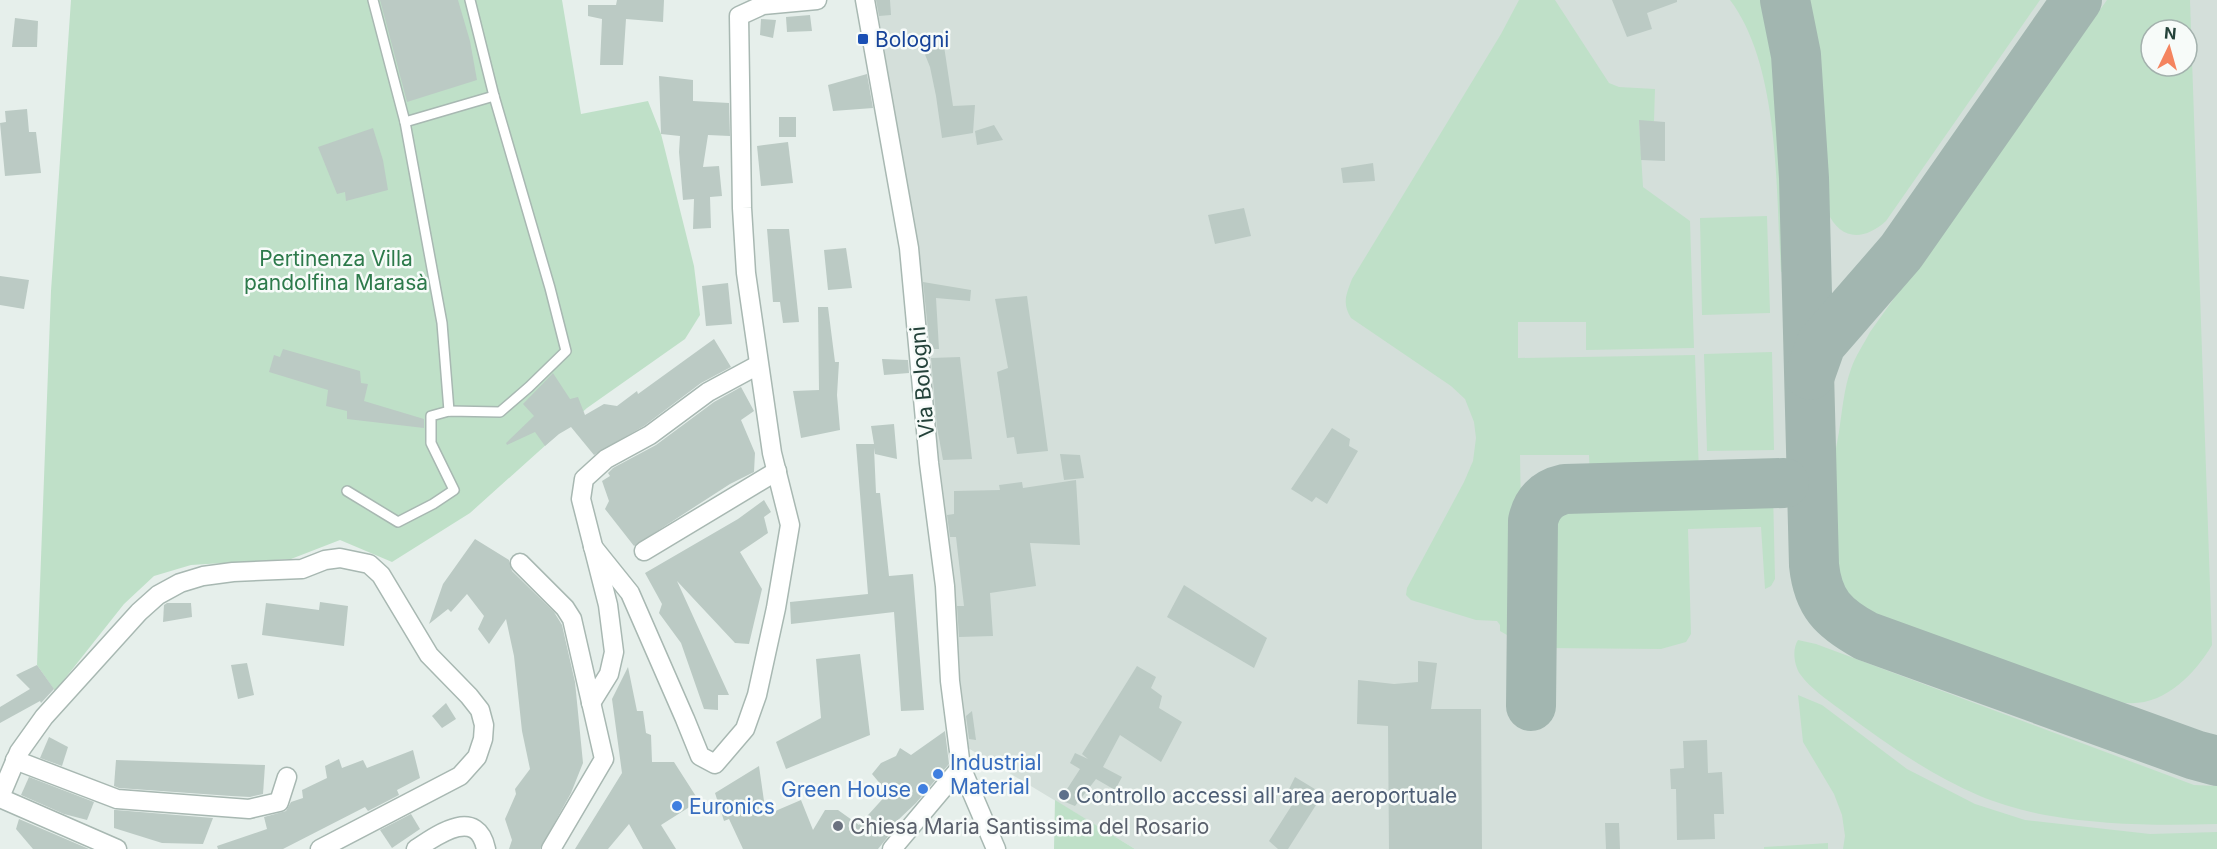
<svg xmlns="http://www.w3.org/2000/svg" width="2217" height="849" font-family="Inter,sans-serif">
<rect width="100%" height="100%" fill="#e6efeb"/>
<path fill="#d4dfda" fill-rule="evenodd" d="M876,0H2217V849H1135L963,745L959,653L948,580L923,286ZM2151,30H2187V66H2151Z"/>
<g fill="#bfe0c8" fill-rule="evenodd">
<path d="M71,0H562L581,114L648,101L661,134L694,266L700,315L685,339L587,408L470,513L392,562L340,540L291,559L191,565L154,576L124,604L55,691L37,665L51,291Z"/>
<path d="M1519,0H1555L1609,83L1619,87L1655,89L1654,121H1639L1643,187L1690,221L1694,348L1586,350V322H1518V358L1695,355L1699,475L1590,479L1589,455H1520L1523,631L1519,642H1510L1507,635L1500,631V625L1497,621L1476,620L1411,600L1406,595L1407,588L1464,482L1473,461L1476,438L1474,422L1465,399L1451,386L1351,318C1342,303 1346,295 1352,279L1501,34Z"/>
<path d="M1730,0H1778C1793,90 1791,180 1791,271L1781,272C1776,191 1780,66 1730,0Z"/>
<path d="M1805,0H2040L1886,221C1864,241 1840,241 1827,211C1820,196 1824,173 1823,156C1820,104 1819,50 1805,0Z"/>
<path d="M2107,0H2190L2212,645C2193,677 2160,710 2119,702L1857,608C1813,558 1828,492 1839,432C1842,412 1844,388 1851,369C1855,356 1864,344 1870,332ZM2151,30H2187V66H2151Z"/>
<path d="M1767,216L1770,313L1702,315L1700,218Z"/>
<path d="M1772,352L1774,450L1707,451L1704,354Z"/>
<path d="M1773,490L1775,579L1771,586L1765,589L1761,527L1688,529L1691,634L1686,642L1661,649L1546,648L1540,645L1536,640V529C1546,500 1559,497 1588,495Z"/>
<path d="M1798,640L1816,644L2194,785L2217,786V824C2160,826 2101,825 2045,815C2024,811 1999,804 1980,796C1930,775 1884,742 1841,710C1826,699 1811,689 1800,674C1794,665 1792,649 1798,640Z"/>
<path d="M1798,695L1822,705L1907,769L1975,804L2025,820L2150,834L2217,832V849H1843L1845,836L1842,815L1834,794L1803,742Z"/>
<path d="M1055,800L1135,849H1054Z"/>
<path d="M1828,843V849H1764V847Z"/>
</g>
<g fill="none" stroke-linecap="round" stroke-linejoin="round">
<g stroke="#a2b6b0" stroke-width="50">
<path d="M1785,0L1796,55L1804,178L1814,565C1818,603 1833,618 1866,636L2195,755L2217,761"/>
<path d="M1810,375L1821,344L1901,252L2077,0"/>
<path d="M1531,706L1533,521C1537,503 1547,493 1565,489L1784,483"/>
</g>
</g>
<g fill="#bbcac4">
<path d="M380,0H458L470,41L477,80L407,102Z"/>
<path d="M617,0H664L663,22L626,19L623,65H600L602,19L588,16V5H616Z"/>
<path d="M876,0H890L891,15L879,16Z"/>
<path d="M1612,0H1677V2L1647,13L1652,29L1627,37Z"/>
<path d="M810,15L812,31L787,32L786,17Z"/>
<path d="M15,18L38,21L37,47H12Z"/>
<path d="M761,19L776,20L773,38L760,35Z"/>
<path d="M944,46L953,106L975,105L973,133L942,138L936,96L930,67L922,47Z"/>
<path d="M867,74L873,108L833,111L828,85Z"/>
<path d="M659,76L693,80V101L729,103L730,136L708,135L703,167L719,166L722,196L710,197L711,228L693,229L694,199L683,200L679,152L680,136L661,134Z"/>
<path d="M27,109L29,132H36L41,173L5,176L0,123L6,122L5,111Z"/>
<rect x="779" y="117" width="17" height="20"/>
<path d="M1639,120L1665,122V161L1641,160Z"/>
<path d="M994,125L1003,140L977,145L975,131Z"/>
<path d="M373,128L383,160L388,190L346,201L345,192L337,194L318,147Z"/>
<path d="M788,142L793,183L761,186L757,146Z"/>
<path d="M1373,163L1375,181L1343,183L1341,168Z"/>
<path d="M1244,208L1251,236L1215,244L1208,215Z"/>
<path d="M767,229H789L799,322L783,323L780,302H773Z"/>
<path d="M846,248L852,288L828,290L824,250Z"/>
<path d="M0,276L29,280L24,309L0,305Z"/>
<path d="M923,282L971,290L970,301L936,298L939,349H930Z"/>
<path d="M728,283L732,324L706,326L702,286Z"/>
<path d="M1027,296L1048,451L1017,454L1014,437L1007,438L997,372L1008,368L995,299Z"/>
<path d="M818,307H828L835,362H839L837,395L840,430L801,438L793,391L819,390Z"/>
<path d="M714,339L731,367L701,383L644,426L594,455L571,427L559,434L545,446L535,432L507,445L506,443L534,416L523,404L553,373L570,399L578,397L585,415L604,404L617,406L637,391L638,394Z"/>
<path d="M283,349L360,371L361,383L368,384L364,401L424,419V428L347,419V411L326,406L328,390L269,372L274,355L280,357Z"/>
<path d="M960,357L972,459L943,460L937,427L931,358Z"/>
<path d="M882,359L908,360L909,373L884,375Z"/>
<path d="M741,387L754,411L741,420L755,453L754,472L730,484L634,546L605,509L609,501L602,481L610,476L608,473L613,468L656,445L714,402Z"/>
<path d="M894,424L897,459L875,454L874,448L876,493H880L889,576L913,574L924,710L901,711L894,612L791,624L790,602L868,594L856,444H874L871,426Z"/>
<path d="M1332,428L1350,439L1349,446L1358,451L1327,504L1316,497L1312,502L1291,489Z"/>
<path d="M1060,454L1080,455L1084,478L1064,480Z"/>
<path d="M1076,480L1080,545L1030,543L1036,586L990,593L993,636L959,637L957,606H964L956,537H950L947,515L954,514V491L1000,490L999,485L1022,482L1023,488Z"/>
<path d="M764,500L771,512L764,517L768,533L740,552L762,589L749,644L735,643L677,581L729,695H718V710L704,709L681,643L659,613L662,604L645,573L738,519Z"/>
<path d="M475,539L509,560L512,571L554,612L562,625L575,682L583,763L571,793L540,849H509L512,840L505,819L516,794L515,789L530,769L522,731L514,656L506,619L489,644L478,629L484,616L467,594L451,612L448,609L429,624L443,584Z"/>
<path d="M1184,585L1267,638L1254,668L1167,617Z"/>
<path d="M320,602L348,606L344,646L262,635L266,603L319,610Z"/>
<path d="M167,603H191L192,617L163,622L164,605Z"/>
<path d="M860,654L870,735L786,769L776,742L821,718L816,659Z"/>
<path d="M1418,661L1437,663L1431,709H1481L1482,849H1389L1388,726L1357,724L1358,680L1394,684L1418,682Z"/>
<path d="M247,663L254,695L238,699L231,665Z"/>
<path d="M37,665L54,689L41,703L40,701L0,723V707L30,689L16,675Z"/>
<path d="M1137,666L1156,677L1151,688L1162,696L1159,708L1182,722L1161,762L1120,735L1103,767L1122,777L1115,790L1096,779L1075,806L1060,800L1080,769L1070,763L1075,753L1088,759L1082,754Z"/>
<path d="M628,667L637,711H643L646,733L651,735L652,762H674L699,801L661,825L676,849H643L629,824L608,849H575L622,773L612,699Z"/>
<path d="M446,703L456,719L442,728L432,716Z"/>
<path d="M972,711L976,740L969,739L966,716Z"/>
<path d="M945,731L949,764L916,803L897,821L899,823L878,849H743L729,819L724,821L715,793L759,766L766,815L801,800L813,830L825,810H838L859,825L888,793L872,774L881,763L896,756L900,748L911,755Z"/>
<path d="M49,737L68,747L62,766L40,758Z"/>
<path d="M1707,740L1708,773L1722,772L1724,814H1714L1715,839L1677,840L1676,789H1671L1670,769L1684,768L1683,741Z"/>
<path d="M413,750L420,778L397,790L399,795L368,811L365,807L283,849H218L217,846L267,829L264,817L286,811L291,802L303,798L302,790L327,778L325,766L339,759L342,768L363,760L367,768Z"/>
<path d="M116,760L265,765L263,794L250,797L231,796L119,788L114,786Z"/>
<path d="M29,777L94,802L87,820L64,814L21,795Z"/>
<path d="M1295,777L1323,794L1288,849H1278L1269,841L1292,805L1283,801Z"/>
<path d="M114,810H116L213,818L203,844L162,843L114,828Z"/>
<path d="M411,814L420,829L392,848L380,830Z"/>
<path d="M19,819L89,849H33L16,829Z"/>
<path d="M1605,823H1619L1620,849H1606Z"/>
</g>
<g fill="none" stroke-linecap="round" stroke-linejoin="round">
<defs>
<g id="service">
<path d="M373,0L405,122L494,96"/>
<path d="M405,122L442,323L449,411"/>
<path d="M347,491L398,522L433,504L454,490L431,443V416L449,411L500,412L529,387L566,351L550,288L494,96L470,0"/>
</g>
<g id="minor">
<path d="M593,547L630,593L685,719L700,756L715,764L745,729L757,695L776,608L790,525L772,453L746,273L742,208L739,16L763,5L817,0"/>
<path d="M644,551L777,471"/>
<path d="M520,563L565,608L572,619L604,759L551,849"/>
<path d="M591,703L609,674L614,652L608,605L581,499L584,479L606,459L650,435L708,392L758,365"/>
<path d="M15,760L117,799L249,809L279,802L287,777"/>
<path d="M0,798L117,849"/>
</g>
<g id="tertiary">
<path d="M865,0L909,248L929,463L945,586L950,681L961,767L996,849"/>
<path d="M0,797L19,752L44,717L139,612L158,595L180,583L203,576L233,572L302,569L325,560L340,558L369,564L381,575L429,655L469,696L480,710L484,725L483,739L477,757L460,776L320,849"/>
<path d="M416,849C437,835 477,806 486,849"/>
<path d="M892,849L961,767"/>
</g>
</defs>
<use href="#service" stroke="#a8b8b2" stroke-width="12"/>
<use href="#minor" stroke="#a8b8b2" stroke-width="21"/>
<use href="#tertiary" stroke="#a8b8b2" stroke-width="21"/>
<use href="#service" stroke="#fff" stroke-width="9"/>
<use href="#minor" stroke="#fff" stroke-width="18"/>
<use href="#tertiary" stroke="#fff" stroke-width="18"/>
</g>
<rect fill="#1a4fb4" stroke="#f7fbf9" stroke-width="2" x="857" y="33" width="12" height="12" rx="3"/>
<g fill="#3f7fe0" stroke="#f7fbf9" stroke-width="2">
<circle cx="938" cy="774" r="6"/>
<circle cx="923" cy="789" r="6"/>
<circle cx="677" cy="806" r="6"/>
</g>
<circle fill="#5c6f8a" stroke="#f7fbf9" stroke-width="2" cx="1064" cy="795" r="6"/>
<circle fill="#6b7280" stroke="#f7fbf9" stroke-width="2" cx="838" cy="826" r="6"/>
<g text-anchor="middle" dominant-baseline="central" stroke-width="5" stroke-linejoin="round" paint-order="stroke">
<g font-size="21" fill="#164399" stroke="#f7fbf9" text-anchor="start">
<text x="875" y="39">Bologni</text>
</g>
<g font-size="21" fill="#2d7a4b" stroke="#f7fbf9">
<text x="336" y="258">Pertinenza Villa<tspan x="336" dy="24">pandolfina Marasà</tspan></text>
</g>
<g font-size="21" fill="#24423a" stroke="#f7fbf9">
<text transform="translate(922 382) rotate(-95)">Via Bologni</text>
</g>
<g font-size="21" fill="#366cbe" stroke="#f7fbf9" text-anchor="start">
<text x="950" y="762">Industrial<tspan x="950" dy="24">Material</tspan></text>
<text x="911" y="789" text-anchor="end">Green House</text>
<text x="689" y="806">Euronics</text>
</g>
<g font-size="21" fill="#4e5e75" stroke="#f7fbf9" text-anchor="start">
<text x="1076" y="795">Controllo accessi all'area aeroportuale</text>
</g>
<g font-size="21" fill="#5b616d" stroke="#f7fbf9" text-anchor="start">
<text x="850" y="826">Chiesa Maria Santissima del Rosario</text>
</g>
</g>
<g transform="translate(2169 48) rotate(5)"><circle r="28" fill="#f7fbf9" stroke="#a3b1ad" stroke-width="1.5"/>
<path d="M0-4.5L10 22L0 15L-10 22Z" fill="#f4845f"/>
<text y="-9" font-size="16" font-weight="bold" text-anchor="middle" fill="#24423a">N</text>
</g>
</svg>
